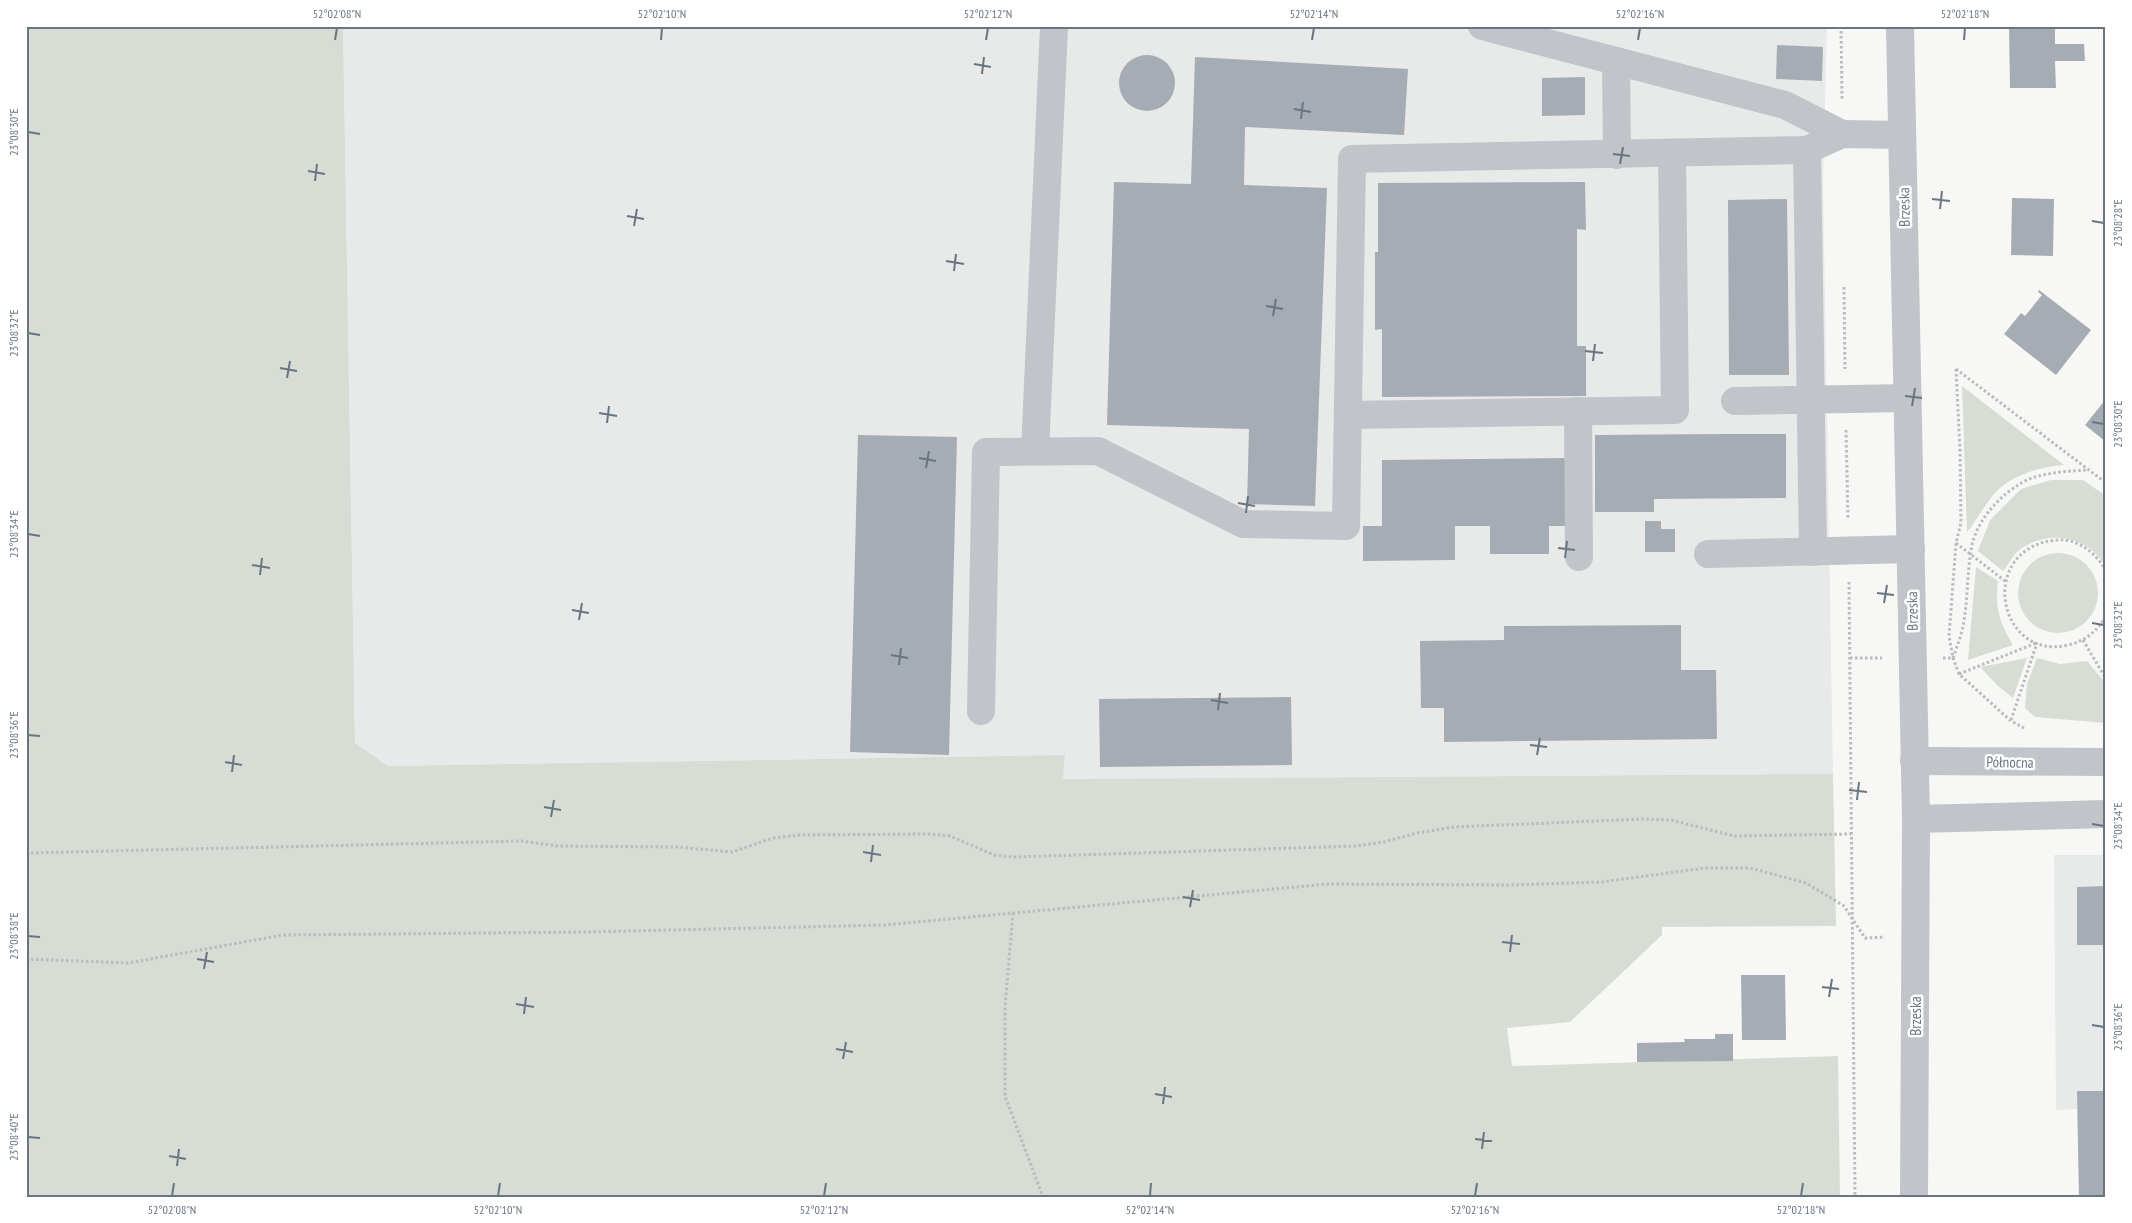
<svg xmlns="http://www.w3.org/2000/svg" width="2132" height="1223" font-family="'PT Sans Narrow',sans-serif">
<rect width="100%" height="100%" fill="#f7f8f5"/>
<g fill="#e8e9e9">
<path d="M343,26H1827L1823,182L1833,774L1063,779L1065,755L388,766L355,743Z"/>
<path d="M2054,855H2106V1197H2079L2077,1109L2056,1110Z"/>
</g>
<g fill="#d7dcd5">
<path d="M26,26H343L355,743L388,766L1065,755L1063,779L1833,774L1836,926L1662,927V935L1570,1022L1507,1028L1512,1066L1838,1056L1840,1197H26Z"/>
<path d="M1962,386L2064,465C2040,467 2010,475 1994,494C1984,506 1977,520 1967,532Z"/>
<path d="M2051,480H2083L2106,496V568C2090,535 2044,528 2017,552C2012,557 2008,565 2003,571L1978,551L1990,520L2021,489Z"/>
<circle cx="2058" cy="593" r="40"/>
<path d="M1976,567L1998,581C1995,609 1999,621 2013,645L1968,660Z"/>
<path d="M2027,658L2013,698L1998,686L1980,667Z"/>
<path d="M2037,658L2060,664L2087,661L2106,684V723L2035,717L2025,708L2027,684Z"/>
</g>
<g fill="#a6acb3">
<path d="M2009,26H2055V44H2084L2085,61H2055L2056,88H2010Z"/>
<path d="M1777,45L1823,47L1822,81L1776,79Z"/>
<circle cx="1147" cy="83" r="28"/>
<path d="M1195,57L1408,69L1404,135L1245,127L1244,185L1327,188L1315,506L1247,504L1249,429L1107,425L1114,182L1191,184Z"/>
<path d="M1585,77V115L1542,116V78Z"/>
<path d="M1585,182L1586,230L1577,229V346H1586V396L1382,397V329L1375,330V252H1378V183Z"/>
<path d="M2012,198L2054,199L2053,256L2011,255Z"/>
<path d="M1787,199L1789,375H1729L1728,200Z"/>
<path d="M2039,290L2091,330L2056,375L2004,334L2021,313L2025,316L2042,295L2038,292Z"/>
<path d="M2106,399V442L2085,425Z"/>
<path d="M1721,434H1786V498L1654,499V512H1595V435Z"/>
<path d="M858,435L957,437L949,755L850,752Z"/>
<path d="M1565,458V526H1549V554H1490V526H1455V560L1363,561V526H1382V460Z"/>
<path d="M1645,521H1661V529H1675V552H1645Z"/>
<path d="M1681,625V670H1716L1717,739L1444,742V708H1421L1420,641L1504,640V626Z"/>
<path d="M1291,697L1292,765L1100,767L1099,699Z"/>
<path d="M2106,886V945H2077V887Z"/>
<path d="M1741,975H1785L1786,1040H1742Z"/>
<path d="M1715,1034H1733V1061L1637,1062V1043L1685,1042L1684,1039H1715Z"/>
<path d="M2077,1091H2106V1197H2079Z"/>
</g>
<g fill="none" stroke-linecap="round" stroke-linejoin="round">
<g stroke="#b9bbbe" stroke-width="3" stroke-dasharray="2.5 2.5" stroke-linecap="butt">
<path d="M1841,26L1842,99"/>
<path d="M1844,287L1845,369"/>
<path d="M1956,369L1960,450L1961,523L1956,543L1949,636L1953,658L1959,674L2011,721L2024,728"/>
<path d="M1956,369L2106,483"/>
<path d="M1846,430L1848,519"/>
<path d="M1956,543L2005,581"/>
<path d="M2106,571C2097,554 2078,538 2057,540C1976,547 1997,662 2068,645C2086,641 2097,631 2106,616"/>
<path d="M1849,582L1855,1197"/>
<path d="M2083,640L2106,679"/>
<path d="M1850,658H1882"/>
<path d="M1943,658H1953C1957,646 1962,634 1964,621C1968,596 1967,570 1972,545C1978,517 2006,488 2032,478C2050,472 2070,471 2089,470"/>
<path d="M1959,674L2036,643"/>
<path d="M2011,720L2037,643"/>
<path d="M26,853L522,841L558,846L677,847L732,852L773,838L799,835L930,834L950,836L994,855L1015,857L1356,846L1384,842L1417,833L1454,827L1642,819L1671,820L1734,836L1851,834"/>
<path d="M1013,913L1005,1007V1096L1043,1197"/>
<path d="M26,959L128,963L283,935L587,932L884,925L1328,884L1510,885L1601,882L1705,868H1750L1806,883L1844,906L1865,938L1885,937"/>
</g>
<g stroke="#c1c4c8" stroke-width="28">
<path d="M1482,26L1785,105L1842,134"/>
<path d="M1900,26L1916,819L1914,1197"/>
<path d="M1616,61L1617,155"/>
<path d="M1807,150L1813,552"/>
<path d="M1735,401L1908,398"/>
<path d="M1578,411L1579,557"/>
<path d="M1348,415L1675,410L1672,153"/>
<path d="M1035,451L1054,26"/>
<path d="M1708,554L1911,549"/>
<path d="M981,711L986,452L1098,451L1243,524L1346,526L1352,159L1807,150L1842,134L1902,135"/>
<path d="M1914,761L2106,762"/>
<path d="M1916,819L2106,814"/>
</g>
</g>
<path fill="none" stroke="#6a7583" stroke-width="2" d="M335,40L337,28M661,40L662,28M986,40L988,28M1312,40L1314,28M1638,40L1640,28M1964,40L1965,28M974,64L991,67M982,74L984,57M1294,109L1311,112M1301,119L1303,102M28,132L40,134M1613,154L1630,156M1620,164L1623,147M308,171L325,174M315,181L317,164M1932,199L1950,201M1940,209L1942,191M627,216L644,219M2092,221L2104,223M634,226L637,209M946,261L964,264M954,271L956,254M1266,306L1283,309M1273,316L1276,299M28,333L40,335M1585,351L1603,353M1593,361L1595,344M280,368L297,371M287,378L290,361M1905,396L1922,398M1912,406L1915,388M599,413L617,416M2092,422L2104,424M607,423L609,406M919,458L936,461M926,468L929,451M1238,503L1255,506M1246,513L1248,496M28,534L40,536M1558,548L1575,550M1565,558L1567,541M252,565L270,568M260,575L262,558M1877,593L1894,595M1884,603L1887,585M572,610L589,613M579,620L582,603M2092,623L2104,625M891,655L908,658M899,665L901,648M1211,700L1228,703M1218,710L1220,693M28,735L40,736M1530,745L1547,747M1537,755L1540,738M225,762L242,765M232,772L234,755M1849,790L1867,792M1857,800L1859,782M544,807L561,810M551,817L554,800M2092,824L2104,826M863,852L881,855M871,862L873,845M1183,897L1200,900M1190,907L1193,890M28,936L40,937M1502,942L1520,944M1510,952L1512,935M197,959L214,962M204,969L207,952M1822,987L1839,989M1829,997L1832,979M516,1004L534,1007M524,1014L526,997M2092,1025L2104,1027M836,1049L853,1052M843,1059L846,1042M1155,1094L1172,1097M1163,1104L1165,1087M28,1137L40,1138M1475,1139L1492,1141M1482,1149L1484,1132M169,1156L186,1159M177,1166L179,1149M172,1196L174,1183M498,1196L500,1183M824,1196L826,1183M1150,1196L1151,1183M1475,1196L1477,1183M1801,1196L1803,1183"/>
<g text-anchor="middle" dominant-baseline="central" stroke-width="5" stroke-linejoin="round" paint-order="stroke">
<g font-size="15" fill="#6a7583" stroke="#fff">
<text transform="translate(1904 207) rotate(-91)">Brzeska</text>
<text transform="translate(1912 611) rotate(-91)">Brzeska</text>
<text transform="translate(2010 762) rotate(1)">Północna</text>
<text transform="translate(1915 1016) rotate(-90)">Brzeska</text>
</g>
</g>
<rect width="2132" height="1223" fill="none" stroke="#ffffff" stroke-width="55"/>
<rect x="28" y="28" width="2076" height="1168" fill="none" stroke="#6a7583" stroke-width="2"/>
<g font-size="12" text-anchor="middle" fill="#6a7583">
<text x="337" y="18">52°02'08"N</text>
<text x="662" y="18">52°02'10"N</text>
<text x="988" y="18">52°02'12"N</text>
<text x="1314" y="18">52°02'14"N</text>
<text x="1640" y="18">52°02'16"N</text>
<text x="1965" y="18">52°02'18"N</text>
<text transform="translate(14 132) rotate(-90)" y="4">23°08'30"E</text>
<text transform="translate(2118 223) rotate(-90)" y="4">23°08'28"E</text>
<text transform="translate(14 333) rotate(-90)" y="4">23°08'32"E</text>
<text transform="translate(2118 424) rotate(-90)" y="4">23°08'30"E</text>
<text transform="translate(14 534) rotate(-90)" y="4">23°08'34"E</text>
<text transform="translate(2118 625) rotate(-90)" y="4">23°08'32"E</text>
<text transform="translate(14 735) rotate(-90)" y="4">23°08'36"E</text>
<text transform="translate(2118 826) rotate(-90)" y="4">23°08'34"E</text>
<text transform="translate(14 936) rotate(-90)" y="4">23°08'38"E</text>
<text transform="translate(2118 1027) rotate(-90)" y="4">23°08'36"E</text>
<text transform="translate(14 1137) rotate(-90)" y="4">23°08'40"E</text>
<text x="172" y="1214">52°02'08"N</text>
<text x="498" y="1214">52°02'10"N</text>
<text x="824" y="1214">52°02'12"N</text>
<text x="1150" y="1214">52°02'14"N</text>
<text x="1475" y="1214">52°02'16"N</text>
<text x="1801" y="1214">52°02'18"N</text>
</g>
</svg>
